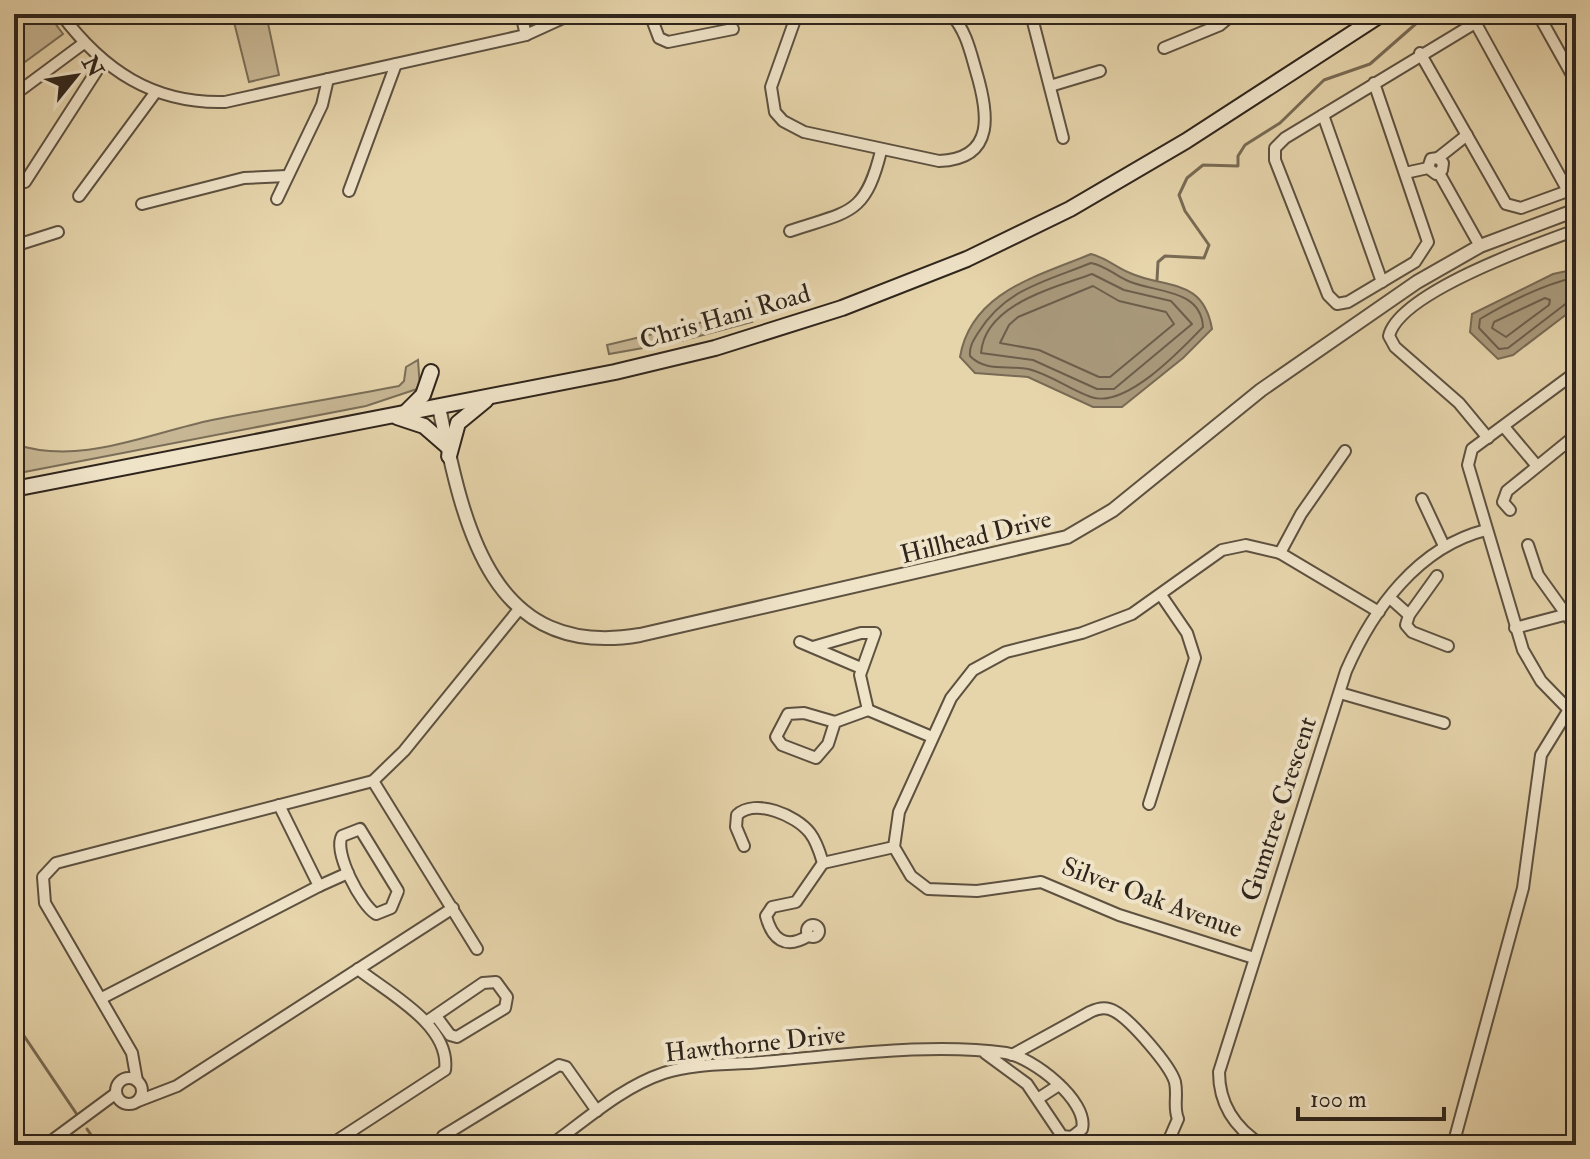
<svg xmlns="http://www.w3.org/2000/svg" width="1590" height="1159" font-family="'IM FELL Double Pica',serif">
<rect width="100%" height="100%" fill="#e6d4ab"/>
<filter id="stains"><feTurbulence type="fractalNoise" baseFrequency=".0025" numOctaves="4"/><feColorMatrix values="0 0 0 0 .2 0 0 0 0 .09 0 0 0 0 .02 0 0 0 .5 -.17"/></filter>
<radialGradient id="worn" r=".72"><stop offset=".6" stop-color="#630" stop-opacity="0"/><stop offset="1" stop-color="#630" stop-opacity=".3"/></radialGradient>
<g fill="#c7b693" stroke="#7b6e58" stroke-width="2">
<path d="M14,14H48L63,34L14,70Z"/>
<path d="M232,14H266L279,75L249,82Z"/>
<path d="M745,312L752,322L677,342L609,354L607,345Z"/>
<path d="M418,360L420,388L366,406L14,474V444C80,466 146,434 212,420C274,408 337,398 399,386L404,381L406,367Z"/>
</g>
<g fill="#a8987a" stroke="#786a54" stroke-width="2">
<path d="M1091,254C1107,258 1115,267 1130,273C1165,289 1203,277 1212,329L1183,358L1122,407H1093L1028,377L975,373L960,357C971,292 1038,276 1091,254Z"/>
<path d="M1576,269V307L1513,355L1498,359L1470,332L1472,314L1553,274Z"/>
</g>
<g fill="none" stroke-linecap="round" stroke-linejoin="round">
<g stroke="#6c5e4b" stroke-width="2">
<path d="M1091,263C1106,266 1113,274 1126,280C1151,293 1201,287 1203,327C1180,351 1125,409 1091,397C1070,390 1050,374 1028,369C1008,365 985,372 970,356C969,347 973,341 978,333C1005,289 1044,282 1091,263Z"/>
<path d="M1092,274L1124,290L1171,301L1192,324L1114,389H1097L1033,360L981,353C985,304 1054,288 1092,274Z"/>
<path d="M1576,277C1542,285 1510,301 1480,319L1479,328L1499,349L1508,348L1568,302L1576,301"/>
<path d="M1093,286L1119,301L1166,312L1174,324L1110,377H1099L1039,350L1000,343L1009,325L1018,317Z"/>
<path d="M1545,298L1550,300L1549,305L1506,337L1492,328L1494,322Z"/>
</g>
<g stroke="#786a54" stroke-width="3">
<path d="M1157,280L1158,262L1165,256L1204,258L1209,245L1185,211L1179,195L1187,178L1203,165L1238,166V156L1245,145L1280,123L1324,80L1370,64L1427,14"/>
<path d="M14,1021L78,1116"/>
<path d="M87,1129L98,1145"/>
</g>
<defs>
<g id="minor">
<path d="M61,14C103,70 153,104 225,102L526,35L572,14"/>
<path d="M134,14L136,17"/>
<path d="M521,14L526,35"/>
<path d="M650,14L659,38L668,42L733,29"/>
<path d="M797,14L771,87L775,112L783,121L804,132L939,161C997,159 988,111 976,71C970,50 966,31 951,14"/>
<path d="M1031,14L1063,138"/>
<path d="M1538,14L1576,82"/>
<path d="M1475,22L1568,191"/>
<path d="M1164,48L1220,25L1233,14"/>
<path d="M1420,53L1506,204L1521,208L1576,188"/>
<path d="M1374,83L1428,242L1415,262L1348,302L1337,304L1328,295L1275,160V148L1285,138L1490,14"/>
<path d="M1050,86L1100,71"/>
<path d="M14,95L84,43"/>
<path d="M1323,115L1382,282"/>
<path d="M1438,158L1467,135"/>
<path d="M1405,173L1428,168L1436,174L1442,170L1443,163L1438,158L1431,159L1428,168"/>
<path d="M1439,173L1480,246"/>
<path d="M25,182L103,61"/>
<path d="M349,191L396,64"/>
<path d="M79,196L155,93"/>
<path d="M277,199L322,105L328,79"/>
<path d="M142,204L244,178L287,176"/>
<path d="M790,231C849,211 865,216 881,151"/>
<path d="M14,246L58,232"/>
<path d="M1576,372L1472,449L1468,465L1523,650L1541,681L1576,717"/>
<path d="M1505,428L1537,466"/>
<path d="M1488,438L1459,403L1395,347L1389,336C1399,293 1537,244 1576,230"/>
<path d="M1422,499L1444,546"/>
<path d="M1510,510L1503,502L1507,491L1576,435"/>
<path d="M1528,545L1538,575L1576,628"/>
<path d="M1280,553L1301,514L1345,451"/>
<path d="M1437,576L1409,615L1406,625L1412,632L1448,646"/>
<path d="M1390,598L1409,615"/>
<path d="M1515,628L1564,615"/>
<path d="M800,642L861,668"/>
<path d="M813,647L861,633H875L860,675L868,710"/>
<path d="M1340,693L1444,723"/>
<path d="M868,710L932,737"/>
<path d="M835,722L828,744L816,758L782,745L776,737L788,714L804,713L835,722L868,710"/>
<path d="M373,781L404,751L520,608"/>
<path d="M1149,804L1195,658L1187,633L1161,595"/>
<path d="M360,829L398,891L391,908L376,914C361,905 333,852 342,836Z"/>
<path d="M744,846L736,827L737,815C755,798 796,815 810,833C817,842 820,853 823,863"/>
<path d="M823,863L894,847"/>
<path d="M319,886L348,873"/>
<circle cx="813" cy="931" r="6"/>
<path d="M808,936C785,950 772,939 766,916L772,907L796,902L823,863"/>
<path d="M1254,958L1119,915L1041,882L977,891L928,889L911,876L894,847L899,812L951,698L973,670L1006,652L1082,633L1132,614L1222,550L1246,545L1280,553L1379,612"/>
<path d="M102,998L319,886L279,805"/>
<path d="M426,1022L483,983L496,982L507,997L505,1008L457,1037L450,1035L436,1016"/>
<path d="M1012,1055L1090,1012C1098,1008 1106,1006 1114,1011C1130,1019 1170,1065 1175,1082C1178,1096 1173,1107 1178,1119L1168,1142"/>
<circle cx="129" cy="1091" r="13"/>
<path d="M137,1081L132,1053L45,903L43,877L56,863L373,781L477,949"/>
<path d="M1039,1098L1059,1085"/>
<path d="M138,1101L177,1086L453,908"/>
<path d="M14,1140L25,1145"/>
<path d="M46,1145L115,1094"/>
<path d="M330,1145L445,1070C451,1025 388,993 358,969"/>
<path d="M443,1145V1136L559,1065L566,1067L597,1111"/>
<path d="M551,1145C587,1119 622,1087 664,1073C694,1063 730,1065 761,1062C839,1056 929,1042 1006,1053C1032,1057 1089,1101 1082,1129L1072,1137L1062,1136L1027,1084L985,1053"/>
<path d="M1262,1145C1235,1128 1219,1104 1219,1072L1346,671C1373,609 1418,547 1486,530"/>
<path d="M1453,1145L1523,888L1541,755L1568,711"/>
<path d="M1571,1145L1576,1131"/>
</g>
<path id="tertiary" d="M439,407C463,521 488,661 640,635L1067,537L1113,510L1261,390L1417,282L1480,246L1576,210"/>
<g id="secondary">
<path d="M406,412L423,395L431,372"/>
<path d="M397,417L424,426L447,446"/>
<path d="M449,456L458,423L486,400"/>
<path d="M14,489L615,372L715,348L842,308L967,259L1070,209L1186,141L1382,14"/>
</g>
</defs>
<use href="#minor" stroke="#5d5140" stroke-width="14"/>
<use href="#tertiary" stroke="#5d5140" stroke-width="16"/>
<use href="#secondary" stroke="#2f251c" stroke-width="18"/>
<use href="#minor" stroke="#efe3c8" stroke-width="10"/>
<use href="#tertiary" stroke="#efe3c8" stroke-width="12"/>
<use href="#secondary" stroke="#efe3c8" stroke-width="14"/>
</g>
<g text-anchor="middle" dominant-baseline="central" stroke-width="8" stroke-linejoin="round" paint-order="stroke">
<g font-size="26" fill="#2f251c" stroke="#efe3c8">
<text transform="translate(725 317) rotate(-16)">Chris Hani Road</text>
<text transform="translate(976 537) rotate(-14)">Hillhead Drive</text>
<text transform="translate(1279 809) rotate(-72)">Gumtree Crescent</text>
<text transform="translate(1152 898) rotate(20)">Silver Oak Avenue</text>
<text transform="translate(755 1044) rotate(-6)">Hawthorne Drive</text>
</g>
</g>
<rect width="1590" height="1159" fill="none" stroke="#e6d4ab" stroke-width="48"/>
<rect x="16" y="16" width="1558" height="1127" fill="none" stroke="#2f251c" stroke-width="4"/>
<rect x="24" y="24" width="1542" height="1111" fill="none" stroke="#2f251c" stroke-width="2"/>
<g transform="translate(76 76) rotate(60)" stroke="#efe3c8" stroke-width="6" paint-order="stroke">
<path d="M0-6L14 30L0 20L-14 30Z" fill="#2f251c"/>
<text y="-12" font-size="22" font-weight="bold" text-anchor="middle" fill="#2f251c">N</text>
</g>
<path d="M1298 1107v12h146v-12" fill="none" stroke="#2f251c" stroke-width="4"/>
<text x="1310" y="1107" font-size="24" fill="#2f251c" stroke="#efe3c8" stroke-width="6" paint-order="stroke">100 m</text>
<rect width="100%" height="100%" filter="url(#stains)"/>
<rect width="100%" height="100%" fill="url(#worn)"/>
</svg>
